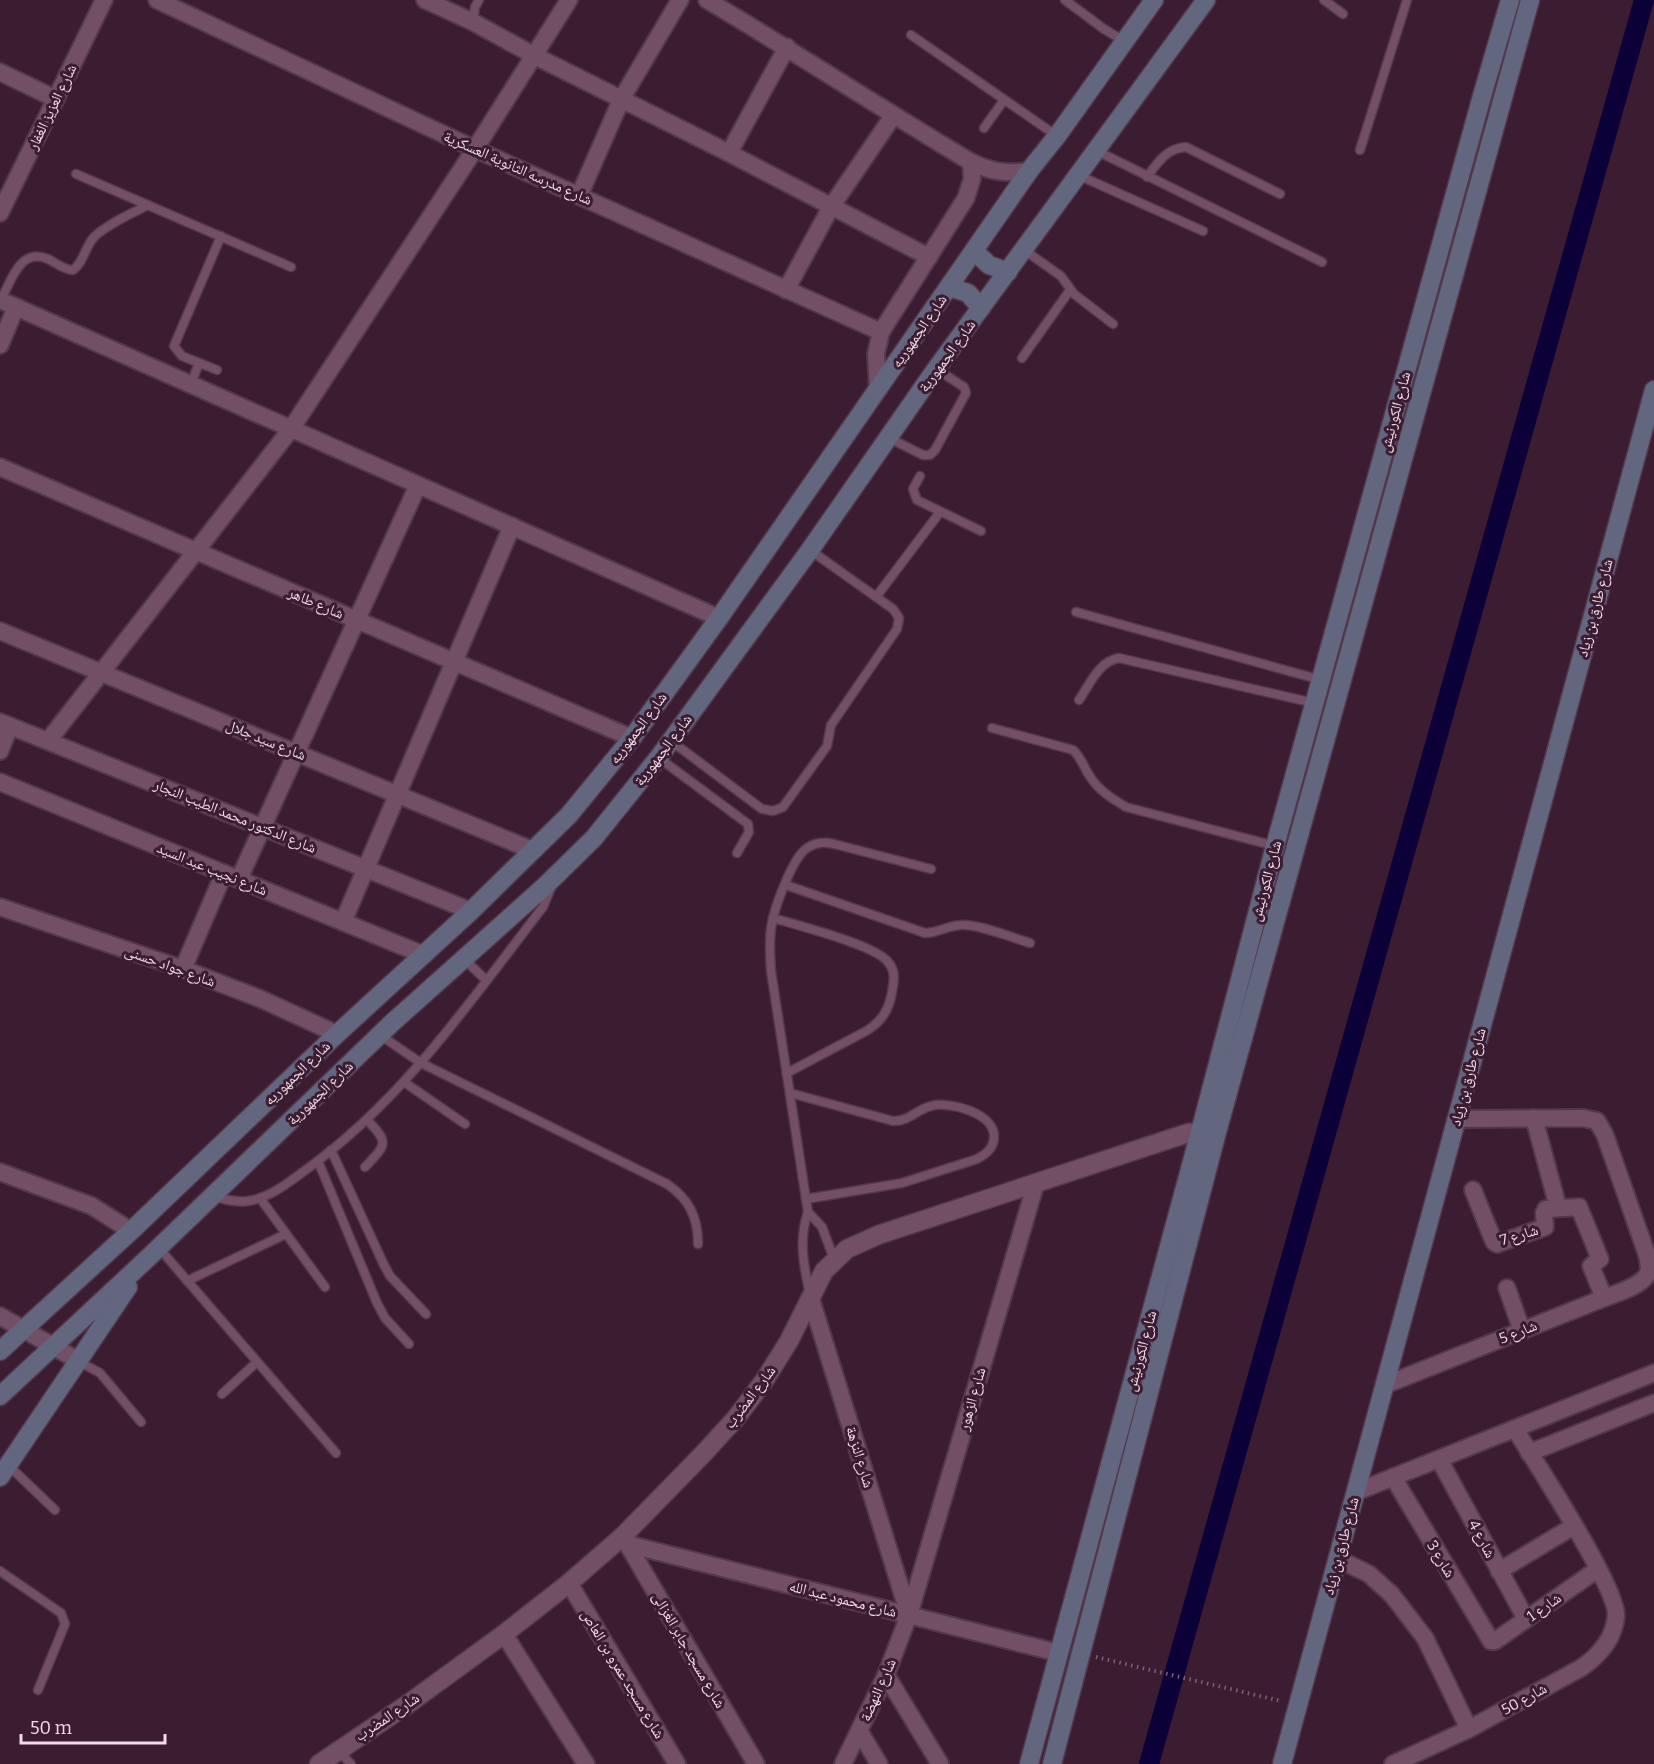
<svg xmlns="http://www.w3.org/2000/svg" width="1654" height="1764" font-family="Bitter,'Noto Naskh Arabic',serif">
<rect width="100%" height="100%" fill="#3b1c31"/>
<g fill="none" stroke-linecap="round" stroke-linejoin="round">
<path stroke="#0c0039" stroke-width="20" d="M1149,1764L1644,0"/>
<defs>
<g id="service">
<path d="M1065,0L1104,29L1124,41"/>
<path d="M1324,0L1343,14"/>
<path d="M473,22L475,7L479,0"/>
<path d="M911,35L1057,136"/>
<path d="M984,128L1004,100"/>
<path d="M1095,150L1322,262"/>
<path d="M1360,150L1407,0"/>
<path d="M76,174L291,267"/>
<path d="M1078,175L1203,231"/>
<path d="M1147,177C1158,162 1167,148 1186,147L1280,194"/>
<path d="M1024,250L1061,276L1074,294L1113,324"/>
<path d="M1,300C11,281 20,247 48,259C56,263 64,270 73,270C84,262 85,247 94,237C109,223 131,214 148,205"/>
<path d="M1022,358L1070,290"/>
<path d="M217,370L182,356L174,346L221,236"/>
<path d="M191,384L199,363"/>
<path d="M889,438L923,455H930L935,450L966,393L964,387L936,369"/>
<path d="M920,476L913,489L917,500L981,531"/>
<path d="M876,597L940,512"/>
<path d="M1076,612L1321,680"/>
<path d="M1079,700C1090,684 1099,661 1119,658L1314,703"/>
<path d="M992,728L1073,750C1081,757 1083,766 1089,775C1098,790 1111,798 1126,807L1275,846"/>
<path d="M671,741L762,809L773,811L783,807L827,746L831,725L897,629L899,618L893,609L810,550"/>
<path d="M659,758L748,824L749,832L737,853"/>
<path d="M786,885L925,933C938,933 949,925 962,925C979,924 1013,938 1030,943"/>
<path d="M773,918C796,925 876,945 888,962C896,971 894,981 892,992C889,1009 883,1020 868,1030L787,1073"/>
<path d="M464,959L486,980"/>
<path d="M380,1035L421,1063L667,1184C689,1199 698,1217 698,1244"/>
<path d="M404,1082L465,1124"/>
<path d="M790,1093L893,1121C911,1121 915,1110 931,1106C949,1101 996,1113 994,1138C993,1149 986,1154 977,1159L902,1183L806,1199"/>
<path d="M331,1150L384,1265L390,1276L426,1314"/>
<path d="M318,1161L377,1303L385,1318L409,1344"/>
<path d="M365,1167C386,1145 390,1143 367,1120"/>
<path d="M212,1196C223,1199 236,1203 248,1201C270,1198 289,1182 307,1169C404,1099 471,1000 543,907L553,883"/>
<path d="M260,1198L325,1287"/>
<path d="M808,1212L822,1227L834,1259"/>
<path d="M159,1248L336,1453"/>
<path d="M187,1281L286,1234"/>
<path d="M810,1295C804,1266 798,1241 808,1212L771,971C770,957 769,943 771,929C773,911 792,858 807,848C816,842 824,842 834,844L931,869"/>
<path d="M78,1361L100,1373L141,1422"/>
<path d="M222,1394L257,1362"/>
<path d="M8,1465L55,1510"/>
<path d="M0,1571L61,1613L65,1624L38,1690"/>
<path d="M338,1750L351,1764"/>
</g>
<g id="minor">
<path d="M157,0L475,149L881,332"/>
<path d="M425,0L473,22L535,56L729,153L929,257"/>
<path d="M707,0C796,53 882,109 971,162C991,172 1008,174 1029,171"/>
<path d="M0,72L56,99"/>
<path d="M729,153L787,47"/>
<path d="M579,196L622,98L680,0"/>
<path d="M0,213L104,0"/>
<path d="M786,290L831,207L893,116"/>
<path d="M0,300L719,618"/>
<path d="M0,345L16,307"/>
<path d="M878,390L876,354L881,332L966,198L972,179L971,162"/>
<path d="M0,467L632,738"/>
<path d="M0,631L532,850"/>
<path d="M0,722L471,911"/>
<path d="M48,741L291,429L475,149L569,0"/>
<path d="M0,751L10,726"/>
<path d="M0,782L424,955"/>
<path d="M239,879L418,485"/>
<path d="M0,907L183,969L261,999L337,1034"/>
<path d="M343,922L512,526"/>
<path d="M183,969L224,873"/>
<path d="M1534,1118L1558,1207"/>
<path d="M0,1172L92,1206L131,1231"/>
<path d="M1473,1190L1494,1242L1497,1244L1545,1227L1544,1213L1546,1209L1579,1207L1600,1259L1591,1266L1604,1298"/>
<path d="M1507,1288L1522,1331"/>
<path d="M811,1299L909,1615"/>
<path d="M0,1316L77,1360"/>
<path d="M1385,1385L1604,1298C1617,1293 1639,1287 1647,1275C1651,1268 1648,1259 1646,1252L1605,1135L1597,1121L1583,1118L1457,1119"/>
<path d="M1529,1453L1654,1403"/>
<path d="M1439,1459L1526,1619"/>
<path d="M1393,1477L1491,1641H1495L1598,1569"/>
<path d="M1356,1492L1654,1373"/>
<path d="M625,1540L756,1764"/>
<path d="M627,1544L1059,1653"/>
<path d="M1338,1559L1369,1574L1392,1595L1425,1638L1469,1729"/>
<path d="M1499,1571L1574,1526"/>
<path d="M569,1583L677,1764"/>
<path d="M504,1634L586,1764"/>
<path d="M886,1675L940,1764"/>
<path d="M860,1732L879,1764"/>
<path d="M843,1764L886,1675L909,1615L1036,1183"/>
<path d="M1393,1764L1469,1729L1581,1668C1600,1655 1614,1639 1616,1616C1618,1588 1534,1460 1515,1429"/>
</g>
<path id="tertiary" d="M319,1764L408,1704L504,1634L569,1583L623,1536L704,1453L736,1418L764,1381L789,1341L824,1271L847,1249L878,1235L1188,1133L1215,1132"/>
<g id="secondary">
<path d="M974,251L989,265L1008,272"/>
<path d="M949,287L968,293L981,308"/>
<path d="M0,1351L131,1231L337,1034L471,911L569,815L632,738L719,618L1029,171L1057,136L1154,0"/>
<path d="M0,1396L149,1257L393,1022L545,886L594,838L659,757L810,550L936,369L1206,0"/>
<path d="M0,1477L128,1287"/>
<path d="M1029,1764L1200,1132L1275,846L1482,96L1510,0"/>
<path d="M1052,1764L1217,1132L1530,0"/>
<path d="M1282,1764L1654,390"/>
</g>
</defs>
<use href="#service" stroke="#53384b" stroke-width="11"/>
<use href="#minor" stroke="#53384b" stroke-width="20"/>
<use href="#tertiary" stroke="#53384b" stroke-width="21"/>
<use href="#secondary" stroke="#53384b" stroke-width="21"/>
<path stroke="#7d6274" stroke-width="4" stroke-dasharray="1.5 4.5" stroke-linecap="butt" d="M1096,1657L1281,1701"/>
<use href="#service" stroke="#734f66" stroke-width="8"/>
<use href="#minor" stroke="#734f66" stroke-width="16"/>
<use href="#tertiary" stroke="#734f66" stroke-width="18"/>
<use href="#secondary" stroke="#62667e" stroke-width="18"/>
</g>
<g text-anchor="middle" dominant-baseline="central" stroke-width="6" stroke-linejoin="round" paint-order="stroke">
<g font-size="15" fill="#f1dbe9" stroke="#3b1c31">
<text transform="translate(52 107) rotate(-64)">شارع العزيز الغفار</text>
<text transform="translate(518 168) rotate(24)">شارع مدرسه الثانوية العسكرية</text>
<text transform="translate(919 331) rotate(-55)">شارع الجمهوريه</text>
<text transform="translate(947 356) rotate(-54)">شارع الجمهورية</text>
<text transform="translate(1395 412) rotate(-75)">شارع الكورنيش</text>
<text transform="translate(316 603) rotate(23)">شارع طاهر</text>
<text transform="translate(1595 608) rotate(-75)">شارع طارق بن زياد</text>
<text transform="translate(638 728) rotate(-53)">شارع الجمهوريه</text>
<text transform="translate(266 740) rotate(22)">شارع سيد جلال</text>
<text transform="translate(663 750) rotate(-53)">شارع الجمهورية</text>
<text transform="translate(235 816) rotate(22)">شارع الدكتور محمد الطيب النجار</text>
<text transform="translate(212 869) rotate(22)">شارع نجيب عبد السيد</text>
<text transform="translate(1266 881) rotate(-75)">شارع الكورنيش</text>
<text transform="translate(170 966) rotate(20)">شارع جواد حسنى</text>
<text transform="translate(297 1073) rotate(-44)">شارع الجمهوريه</text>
<text transform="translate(1468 1077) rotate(-75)">شارع طارق بن زياد</text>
<text transform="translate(320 1093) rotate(-44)">شارع الجمهورية</text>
<text transform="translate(1519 1235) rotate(-17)">شارع 7</text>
<text transform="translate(1518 1332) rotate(-22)">شارع 5</text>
<text transform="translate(1141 1351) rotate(-75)">شارع الكورنيش</text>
<text transform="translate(750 1397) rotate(-53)">شارع المضرب</text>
<text transform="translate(972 1399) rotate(-74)">شارع الزهور</text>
<text transform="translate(860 1457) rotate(73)">شارع النزهة</text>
<text transform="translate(1482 1539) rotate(62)">شارع 4</text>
<text transform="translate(1341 1546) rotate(-75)">شارع طارق بن زياد</text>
<text transform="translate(1441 1559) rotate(59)">شارع 3</text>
<text transform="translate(843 1599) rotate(14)">شارع محمود عبد الله</text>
<text transform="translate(1544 1607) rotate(-35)">شارع 1</text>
<text transform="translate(689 1650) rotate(60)">شارع مسجد جابر الغزالى</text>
<text transform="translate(623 1674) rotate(59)">شارع مسجد عمرو بن العاص</text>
<text transform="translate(878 1690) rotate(-66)">شارع النهضة</text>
<text transform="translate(1524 1699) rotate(-29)">شارع 50</text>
<text transform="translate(387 1717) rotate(-34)">شارع المضرب</text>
</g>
</g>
<path d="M21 1734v9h144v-9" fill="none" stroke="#f1dbe9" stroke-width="3"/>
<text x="30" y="1734" font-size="18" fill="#f1dbe9" stroke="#3b1c31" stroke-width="4.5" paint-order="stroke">50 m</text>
</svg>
